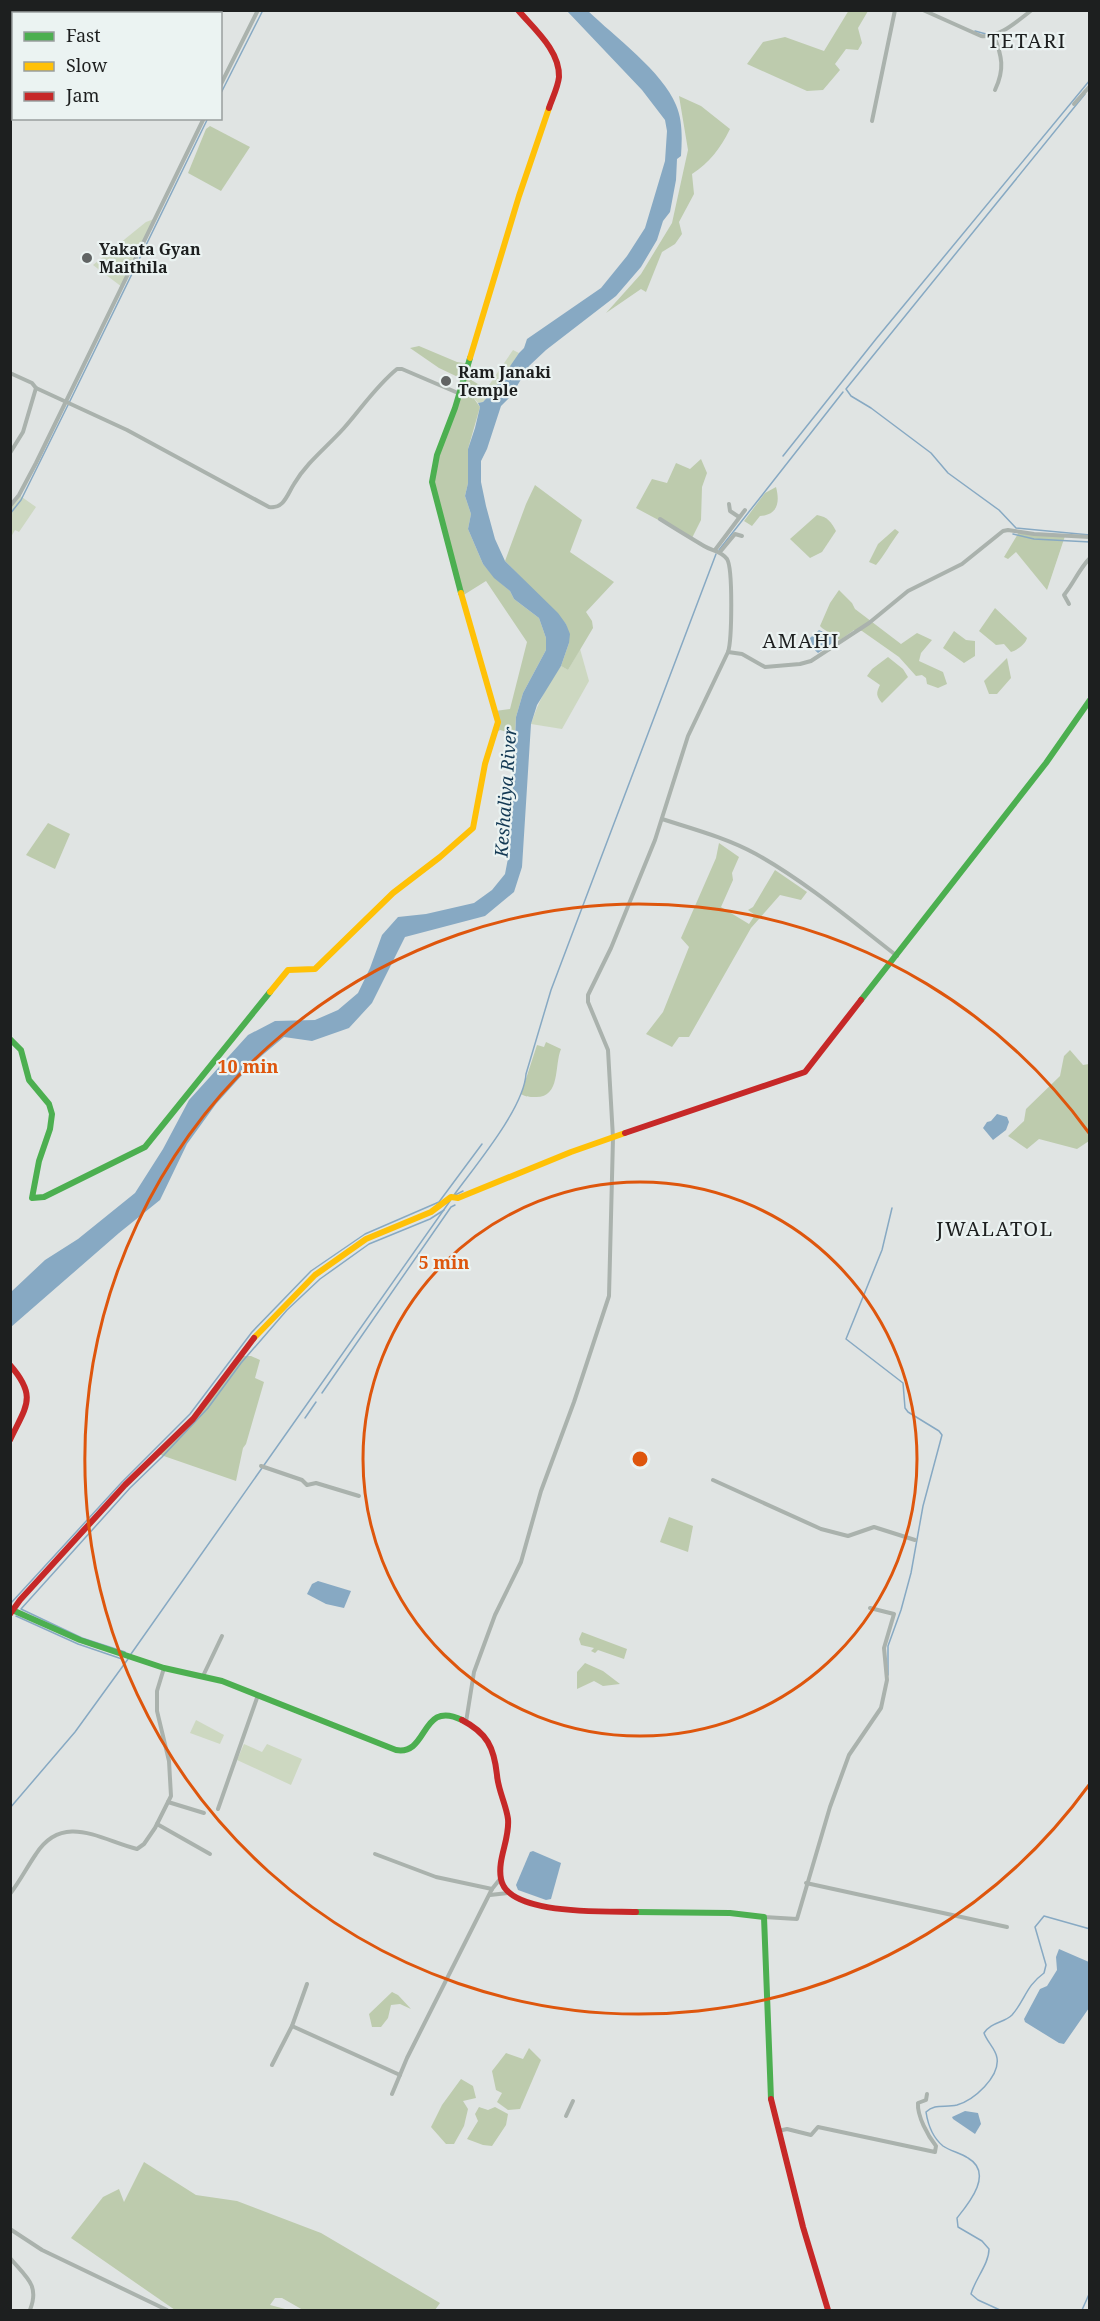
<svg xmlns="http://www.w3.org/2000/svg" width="1100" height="2321" font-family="'Noto Serif',serif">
<rect width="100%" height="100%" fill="#e0e4e3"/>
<g fill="#cdd8c1">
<path d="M154,219L122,287L93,265L146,222Z"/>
<path d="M513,350L519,353C508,370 497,388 483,402L478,403L472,396L478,384L487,388Z"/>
<path d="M19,495L36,507L19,532L15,530L11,537V506Z"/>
<path d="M580,649L589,681L562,729L531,724C538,702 548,684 561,666L568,670Z"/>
<path d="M196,1720L224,1735L220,1744L190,1733Z"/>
<path d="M244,1744L262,1752L267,1744L302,1759L291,1785L237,1760Z"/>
</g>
<g fill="#bdcbad">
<path d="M849,10L868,11L858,28L862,43L858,50L846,49L835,64L840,70L823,90L807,91L747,64L763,42L785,37L824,51Z"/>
<path d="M679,96L701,106L730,129C720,149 710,162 692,174L694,194L679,222L682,234L675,244L662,252L646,292L641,289L606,313L641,274L672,223L688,150Z"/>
<path d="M210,126L250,147L221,191L188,173L206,129Z"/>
<path d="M419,346L457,362L471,364L468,378L478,384L472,396L480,407L468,449V483L465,496L471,514L468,529L483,564L495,578L510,591L514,599L539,618L546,638V650L523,693L516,717L515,734L500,730L494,734L498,722L495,711L510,709L527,642L486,581L462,596L432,482L437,455L458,393L460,378L439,368L410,348Z"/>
<path d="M701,459L707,473L702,487L701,520L692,538L636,508L652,479L667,483L676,463L690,469Z"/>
<path d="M535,485L582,520L570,552L614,582L586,612L592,621L593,628L568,670L561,666L569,643L566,624L505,561L526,504Z"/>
<path d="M776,487C780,502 778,515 760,516L752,526L744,521L765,493Z"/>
<path d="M817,515C828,517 831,522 836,531L822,552L810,558L790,539Z"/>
<path d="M895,529L899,532C890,544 885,554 876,565L869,562L878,544Z"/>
<path d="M1019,532L1065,536L1047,590L1016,552L1008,559L1004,557Z"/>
<path d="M839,590L852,603L855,609L901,644L917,633L932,640L921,653L919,661L943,672L947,684L938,688L927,684L926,678L922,675L916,676L899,657L862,631L854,630L840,640L822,628L820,626L830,603Z"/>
<path d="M995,608L1027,638C1025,645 1017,650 1011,652L1004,644L996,645L979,631Z"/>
<path d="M954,631L966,640L975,641V656L964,663L943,648Z"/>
<path d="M888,657L903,669L908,677L882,703C876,696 876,693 880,685L867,676L872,669Z"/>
<path d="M1007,658L1011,678L997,694H989L984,681Z"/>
<path d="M48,823L70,834L55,869L26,855Z"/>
<path d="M719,843L739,857L732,873L733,880L721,907L749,924L755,915L748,910L753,907L775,870L807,892L801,900L780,895L751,928L689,1037H679L672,1047L646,1034L663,1012L689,947L681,938L716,858Z"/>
<path d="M546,1042L561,1049C554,1066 561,1098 535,1097C529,1097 526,1097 521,1094L537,1045L544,1047Z"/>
<path d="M1070,1050L1083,1065L1089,1064V1141L1077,1149L1039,1139L1027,1149L1008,1136L1024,1121L1026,1109L1060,1076L1064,1056Z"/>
<path d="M241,1356H251L260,1360L255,1378L264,1382L246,1444L243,1448L236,1481L158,1454L193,1419Z"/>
<path d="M669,1517L693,1526L688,1552L660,1542Z"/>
<path d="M582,1632L627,1649L624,1659L598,1650L595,1653L591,1651L594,1648L581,1645L579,1639Z"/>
<path d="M585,1663L603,1671L620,1684L603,1686L594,1681L577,1689V1672Z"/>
<path d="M392,1992L398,1995L411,2009L400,2004L391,2005L388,2018L381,2027H372L369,2014Z"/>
<path d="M529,2048L541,2060L520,2109L508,2110L497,2102L502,2093L496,2090L492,2071L506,2053L523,2059Z"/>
<path d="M461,2079L473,2086L476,2098L463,2101L468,2109L464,2126L454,2144H446L431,2127L442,2105Z"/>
<path d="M479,2107L488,2110L495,2107L508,2114L506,2125L492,2146L483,2145L467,2139L478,2121L475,2114Z"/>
<path d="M144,2162L196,2195L237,2201L321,2233L440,2303L435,2310H303L282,2298H275L270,2305L289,2310H175L71,2238L103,2197L119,2189L124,2202Z"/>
</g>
<g fill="#87a9c3">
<path d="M567,11H588C614,36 663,72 676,105C683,121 682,140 681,156L677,159L676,180L670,212L663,221L657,240L641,267L616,296L546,350L529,366L511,396L501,406L487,449L481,461V482L486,506L495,539L505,561L558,613L566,624L570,634L569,643L561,666L537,705L531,724L522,867L514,892L485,916L405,937L372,1003L349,1028L312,1041L284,1037L252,1064L216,1104L187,1144L160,1200L119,1233L11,1327V1292L45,1260L78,1239L135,1193L163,1149L189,1100L248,1035L275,1021L315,1020L338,1010L358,993L370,968L382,935L398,917L426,914L474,903L492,890L505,874L510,848L516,717L523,693L546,650V638L539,618L514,599L510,591L494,578L483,564L468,529L471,514L465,496L468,483V449L475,428L480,407L478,403L483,402L494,390L519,353L524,348L527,339L601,288L627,256L645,228L665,161L667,131L665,120L642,90Z"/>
<path d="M819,630L838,639L818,653L808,644L810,638Z"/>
<path d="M997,1114L1007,1117L1009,1122L1006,1130L993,1140L983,1128L987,1122L991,1121Z"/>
<path d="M318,1581L351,1591L344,1608L326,1604L307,1594L312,1584Z"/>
<path d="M533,1851L561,1863L551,1899L546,1900L518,1890L516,1885L530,1852Z"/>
<path d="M1059,1949L1089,1962V2008L1064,2044L1059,2043L1025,2022L1024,2019L1040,1989L1047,1986L1057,1970L1056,1957Z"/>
<path d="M965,2111L978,2113L981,2124L975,2134L953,2119L952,2117Z"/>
</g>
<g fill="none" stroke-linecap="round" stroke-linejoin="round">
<g stroke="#87a9c3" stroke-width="1.5">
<path d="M975,31L986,34"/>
<path d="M1085,94L846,389L851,396L871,408L931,453L948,473L999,510L1016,528L1090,535"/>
<path d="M220,95L263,10"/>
<path d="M69,403L208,118"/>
<path d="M783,456L876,339L1090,80"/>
<path d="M10,514L21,500L68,405"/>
<path d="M1013,534L1034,539L1090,542"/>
<path d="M719,550L843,392"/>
<path d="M454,1195C475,1166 524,1108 526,1074L551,990L571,937L716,554"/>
<path d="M455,1195L463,1191"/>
<path d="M322,1393L451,1207L455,1205"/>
<path d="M305,1418L316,1402"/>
<path d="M11,1603L122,1482L190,1414L252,1332L311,1271L365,1234L439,1202L482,1144"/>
<path d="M16,1616L78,1644L122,1659"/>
<path d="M125,1652L82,1638L21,1609L130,1488L162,1457L208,1408L241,1363L287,1310L320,1279L369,1244L430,1219L444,1210"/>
<path d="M131,1654L450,1201"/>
<path d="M888,1675V1646L901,1610L911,1573L923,1506L942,1435L939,1431L908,1412L905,1408L903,1383L846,1339L882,1250L892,1208"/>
<path d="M10,1808L75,1732L128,1659"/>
<path d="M1000,2310L978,2300L971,2294C975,2279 989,2264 989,2249L982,2241L958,2227L957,2218C969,2203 994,2173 968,2158C961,2153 950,2151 943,2146C932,2137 928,2125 926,2112C935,2103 945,2108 957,2105C974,2100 1000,2077 997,2058C996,2049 987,2042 984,2033C991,2022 1004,2023 1012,2015C1026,1999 1025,1987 1044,1973L1046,1965L1035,1927L1044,1916L1090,1929"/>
<path d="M1082,2310L1090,2292"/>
</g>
<g stroke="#aab2ad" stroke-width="4">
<path d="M923,10L981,36C1000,38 1017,21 1032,10"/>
<path d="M994,36C1002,56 1005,69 995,90"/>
<path d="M220,86L258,10"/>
<path d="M1074,104L1090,86"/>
<path d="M872,121L895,10"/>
<path d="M10,373L32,383L36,388L127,430L269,507C284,509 287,495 294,484C307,462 327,447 344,428C361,409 376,386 397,369H402L458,393"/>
<path d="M10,453L23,432L36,388"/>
<path d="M729,504L730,511L739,517"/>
<path d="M10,506L19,495L36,463L204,118"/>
<path d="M715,550L745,510"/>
<path d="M720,552L735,534L742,536"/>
<path d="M1069,604L1064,595C1074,583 1079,569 1090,558"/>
<path d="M728,652L742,654L765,667L800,664L811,661L869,623L908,591L962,564L1003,531L1008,530L1034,534L1090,537"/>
<path d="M662,819C693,829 727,838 756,854C806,882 852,921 897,956"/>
<path d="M261,1466L302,1480L307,1485L316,1483L359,1496"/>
<path d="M713,1480L821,1529L848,1536L874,1527L915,1540"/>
<path d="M203,1676L222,1636"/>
<path d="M466,1722L474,1672L495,1615L521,1562L541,1491L574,1402L609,1296L613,1138L608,1050L588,1002V995L611,948L655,840L688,736L728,652C732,640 733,568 727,559C721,551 712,551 704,546C689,537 674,528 660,519"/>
<path d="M168,1802L204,1813"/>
<path d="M218,1809L258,1695"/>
<path d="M157,1824L210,1854"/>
<path d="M375,1854L436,1877L492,1889"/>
<path d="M806,1883L1007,1927"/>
<path d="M10,1894C20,1881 27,1867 36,1854C63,1812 101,1840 137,1849L144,1844L155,1828L171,1796L169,1761L157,1711V1691L164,1668"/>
<path d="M490,1895L508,1893"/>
<path d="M764,1917L797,1919L830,1807L849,1755L881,1708L887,1680L884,1648L894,1614L870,1608"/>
<path d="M292,2026L400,2075"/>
<path d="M272,2065L292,2026L307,1984"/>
<path d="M392,2094L407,2058L492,1889L500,1879"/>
<path d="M566,2116L573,2101"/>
<path d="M778,2131L787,2129L811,2135L818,2127L935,2152L936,2146C928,2136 917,2116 918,2103L926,2100L927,2094"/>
<path d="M10,2229L42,2250L167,2310"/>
<path d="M10,2258C26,2277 40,2285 30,2310"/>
</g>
<g stroke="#4caf50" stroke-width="6">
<path d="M461,593L432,482L437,455L455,408L470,358"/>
<path d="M861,1000L1046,763L1090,700"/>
<path d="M10,1039L21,1050L29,1080L49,1104L52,1114L50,1129L39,1161L32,1198L44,1197L145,1147L270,992"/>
<path d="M10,1609L80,1640L164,1668L222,1681L396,1750C429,1756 420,1699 462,1720"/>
<path d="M636,1912L730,1913L764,1917L771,2099"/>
</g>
<g stroke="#ffc107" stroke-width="6">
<path d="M470,358L519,196L549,108"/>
<path d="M270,992L288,970L315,969L393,893L440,857L473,828L485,764L498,722L461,593"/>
<path d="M254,1338L315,1275L366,1239L431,1212L451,1197L458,1198L571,1152L625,1133"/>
</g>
<g stroke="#c62828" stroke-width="6">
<path d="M518,10C533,28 560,50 559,77C558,87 552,99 549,108"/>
<path d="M625,1133L805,1072L861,1000"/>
<path d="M10,1365C38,1397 26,1406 10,1440"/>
<path d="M10,1614L20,1600L125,1485L193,1419L254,1338"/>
<path d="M462,1720C487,1733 494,1747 497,1775C498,1790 506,1804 508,1819C510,1839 497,1859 501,1879C507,1916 607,1911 636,1912"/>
<path d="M771,2099L803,2227L828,2310"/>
</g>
</g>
<g fill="none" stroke="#de560d" stroke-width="3">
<circle cx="640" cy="1459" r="277"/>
<path d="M1089 1785A555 555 0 1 1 1089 1133"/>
</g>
<g fill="#616464" stroke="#ebf3f2" stroke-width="2">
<circle cx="87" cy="258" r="6"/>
<circle cx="446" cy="381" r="6"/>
</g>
<g text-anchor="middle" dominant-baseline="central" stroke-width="4.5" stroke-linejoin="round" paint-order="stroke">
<g font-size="16" font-weight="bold" fill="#1d1f1f" stroke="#ebf3f2" text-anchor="start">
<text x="99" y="249">Yakata Gyan<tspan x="99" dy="18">Maithila</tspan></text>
<text x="458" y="372">Ram Janaki<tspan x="458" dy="18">Temple</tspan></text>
</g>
<g font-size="18" font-style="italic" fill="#133954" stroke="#ebf3f2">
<text transform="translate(505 792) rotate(-86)">Keshaliya River</text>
</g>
<g font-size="20" letter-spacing="1.5" fill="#1d1f1f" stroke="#ebf3f2">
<text x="1027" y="40">TETARI</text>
<text x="801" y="640">AMAHI</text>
<text x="995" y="1228">JWALATOL</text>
</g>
</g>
<circle cx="640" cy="1459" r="9" fill="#de560d" stroke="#ebf3f2" stroke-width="3"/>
<g font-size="18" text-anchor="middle" font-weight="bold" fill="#de560d" stroke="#ebf3f2" stroke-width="4.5" stroke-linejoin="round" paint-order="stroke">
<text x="248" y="1073">10 min</text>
<text x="444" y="1269">5 min</text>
</g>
<rect width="1100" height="2321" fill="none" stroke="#1d1f1f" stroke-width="24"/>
<rect x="12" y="12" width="210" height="108" fill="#ebf3f2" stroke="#999e9e" stroke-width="1.5"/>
<rect x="24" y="32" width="30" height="9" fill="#4caf50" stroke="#999e9e" stroke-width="1.5"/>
<text x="66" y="42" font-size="18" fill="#1d1f1f">Fast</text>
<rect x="24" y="62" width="30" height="9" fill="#ffc107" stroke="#999e9e" stroke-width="1.5"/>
<text x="66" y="72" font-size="18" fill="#1d1f1f">Slow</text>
<rect x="24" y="92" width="30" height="9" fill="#c62828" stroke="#999e9e" stroke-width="1.5"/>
<text x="66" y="102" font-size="18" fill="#1d1f1f">Jam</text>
</svg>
